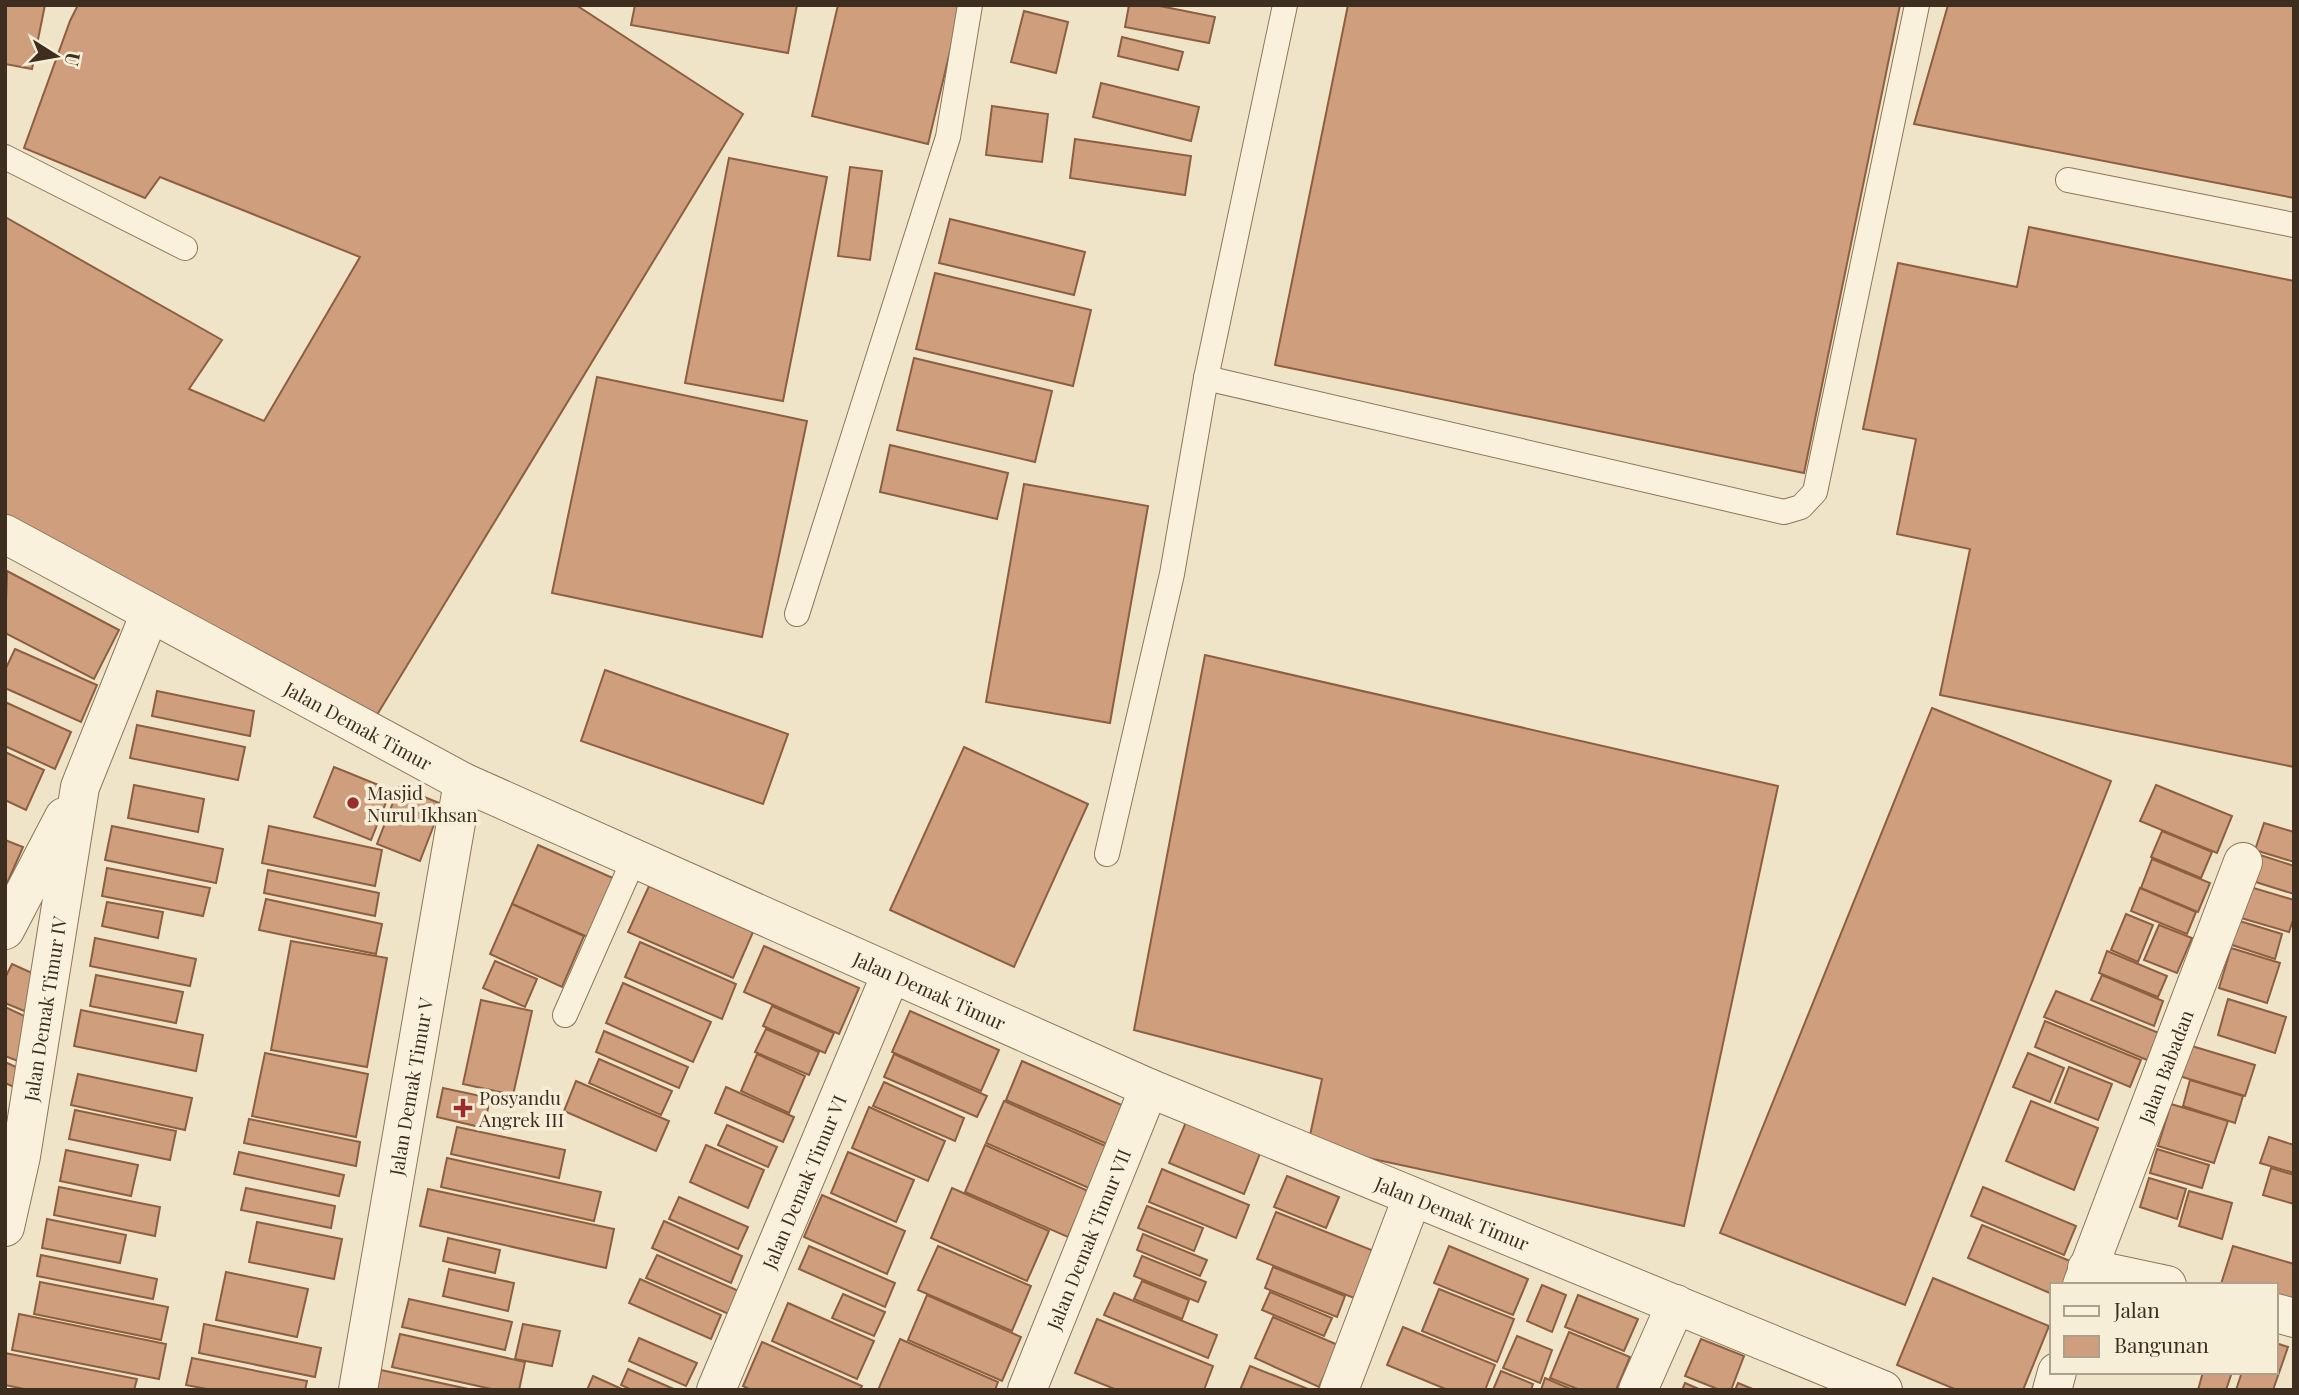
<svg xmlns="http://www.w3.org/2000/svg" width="2299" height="1395" font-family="'Playfair Display',serif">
<rect width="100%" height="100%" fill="#f0e4c8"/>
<g fill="#cf9f7d" stroke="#8d5f41" stroke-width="2">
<path d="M5,5H45L32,69L5,64Z"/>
<path d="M78,5H576L743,114L372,723L5,515V217L222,340L189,389L264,421L360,257L160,177L145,198L24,148L70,21Z"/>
<path d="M635,5H797L788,53L631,25Z"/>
<path d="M838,5H961L928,144L812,116Z"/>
<path d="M1129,5H1155L1215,17L1209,43L1125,27Z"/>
<path d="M1348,5H1900L1804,473L1275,365Z"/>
<path d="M1948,5H2294V198L1914,124Z"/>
<path d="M1024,11L1068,22L1056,73L1011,62Z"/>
<path d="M1122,37L1183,52L1178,70L1118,56Z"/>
<path d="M1101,83L1199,107L1191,141L1093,117Z"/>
<path d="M992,106L1048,114L1042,162L986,155Z"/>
<path d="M1075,139L1191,156L1185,195L1070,178Z"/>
<path d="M729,158L827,177L783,401L685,383Z"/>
<path d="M850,167L882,171L870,260L838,256Z"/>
<path d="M950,219L1085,252L1074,295L939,263Z"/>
<path d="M2029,227L2294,281V767L1940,695L1970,549L1897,534L1916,439L1863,429L1898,263L2017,287Z"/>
<path d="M935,273L1091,310L1073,386L916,349Z"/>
<path d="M914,358L1052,391L1035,462L897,430Z"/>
<path d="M597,377L807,421L762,637L552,593Z"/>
<path d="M890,445L1008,473L997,519L880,492Z"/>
<path d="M1024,484L1148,506L1110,723L986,702Z"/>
<path d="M7,571L119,630L94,679L5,633Z"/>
<path d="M15,649L97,685L81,722L5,688V670Z"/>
<path d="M1205,655L1778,786L1684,1226L1308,1145L1322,1079L1134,1030Z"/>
<path d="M605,670L788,734L763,804L581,741Z"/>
<path d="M157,691L254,711L250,736L152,716Z"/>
<path d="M5,702L71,732L55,769L5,746Z"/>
<path d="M1932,708L2111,781L1905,1305L1720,1233Z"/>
<path d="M137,725L245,747L238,780L130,758Z"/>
<path d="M964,747L1088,804L1014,967L890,910Z"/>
<path d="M5,752L44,770L26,810L5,800Z"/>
<path d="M334,767L391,790L371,840L314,817Z"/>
<path d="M134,785L204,799L198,832L128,818Z"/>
<path d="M2156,785L2232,816L2217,853L2140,821Z"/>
<path d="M399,787L442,804L420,861L377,844Z"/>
<path d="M2264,823L2294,832V862L2255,850Z"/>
<path d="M112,826L223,849L216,883L105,860Z"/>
<path d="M269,826L382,850L375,886L262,863Z"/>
<path d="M2162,831L2212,852L2201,878L2151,857Z"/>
<path d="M5,840L23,847L5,888Z"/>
<path d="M538,845L622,882L597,941L512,904Z"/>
<path d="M2254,853L2294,866V894L2246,879Z"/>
<path d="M2152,859L2210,883L2198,912L2141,888Z"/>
<path d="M107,868L210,888L203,916L102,896Z"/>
<path d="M268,870L379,893L375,916L264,893Z"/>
<path d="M2240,884L2294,900V917L2289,932L2231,915Z"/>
<path d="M649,886L753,932L733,978L628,932Z"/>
<path d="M2140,888L2196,912L2187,934L2131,911Z"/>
<path d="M266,899L382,924L376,954L259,930Z"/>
<path d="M107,902L163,912L158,938L102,926Z"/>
<path d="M512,904L584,936L562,987L490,954Z"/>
<path d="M2126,914L2153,925L2138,962L2111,950Z"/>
<path d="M2233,919L2282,934L2275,959L2226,943Z"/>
<path d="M2159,925L2192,938L2177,973L2144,960Z"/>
<path d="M95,938L196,959L190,986L90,966Z"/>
<path d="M291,941L387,958L367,1067L271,1050Z"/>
<path d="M640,942L736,984L722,1019L625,977Z"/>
<path d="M764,946L859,988L839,1034L744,992Z"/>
<path d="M2231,948L2280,963L2267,1003L2219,988Z"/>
<path d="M2107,951L2167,976L2158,997L2099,973Z"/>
<path d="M495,961L537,979L525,1007L483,988Z"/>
<path d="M12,964L43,978L29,1013L5,1003V978Z"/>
<path d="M96,975L183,992L176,1023L90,1006Z"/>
<path d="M2102,975L2163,1001L2154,1026L2091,1000Z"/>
<path d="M623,983L711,1022L693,1062L606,1023Z"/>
<path d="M2056,991L2159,1033L2147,1060L2044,1017Z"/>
<path d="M2228,999L2286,1017L2275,1053L2218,1035Z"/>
<path d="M481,1000L532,1011L513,1095L463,1084Z"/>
<path d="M772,1006L834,1033L825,1053L763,1026Z"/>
<path d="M5,1007L35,1021L18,1061L5,1056Z"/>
<path d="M81,1010L203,1035L196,1071L74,1046Z"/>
<path d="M910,1011L999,1050L981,1091L892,1052Z"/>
<path d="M2045,1021L2141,1060L2130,1087L2035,1047Z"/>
<path d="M766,1029L819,1052L809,1075L755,1052Z"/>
<path d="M604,1031L688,1067L679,1088L596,1052Z"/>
<path d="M2185,1044L2255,1065L2245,1096L2176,1075Z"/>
<path d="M265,1053L368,1074L356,1137L252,1116Z"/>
<path d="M2028,1053L2064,1068L2050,1102L2013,1087Z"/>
<path d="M757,1054L805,1076L789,1113L741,1091Z"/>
<path d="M894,1054L987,1096L977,1117L884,1077Z"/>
<path d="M599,1059L672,1091L661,1115L589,1083Z"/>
<path d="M1022,1061L1124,1106L1107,1144L1006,1100Z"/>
<path d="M5,1062L31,1074L23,1091L5,1083Z"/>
<path d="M2069,1067L2112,1084L2098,1120L2055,1103Z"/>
<path d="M78,1074L192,1098L185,1130L71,1105Z"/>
<path d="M2190,1080L2243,1096L2235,1123L2183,1106Z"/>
<path d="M576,1081L669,1121L656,1151L564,1111Z"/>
<path d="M884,1082L964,1118L955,1141L873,1106Z"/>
<path d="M726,1087L794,1117L783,1142L715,1113Z"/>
<path d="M443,1088L490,1098L484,1128L437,1117Z"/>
<path d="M1004,1101L1110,1148L1091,1189L986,1143Z"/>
<path d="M2031,1101L2098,1128L2074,1190L2006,1161Z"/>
<path d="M2171,1104L2228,1121L2214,1163L2158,1146Z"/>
<path d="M869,1107L945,1141L928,1181L852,1148Z"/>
<path d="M75,1110L176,1131L170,1160L69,1139Z"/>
<path d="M249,1119L360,1142L356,1166L244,1143Z"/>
<path d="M1186,1122L1261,1151L1244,1194L1169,1163Z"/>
<path d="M727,1125L777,1147L768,1167L718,1145Z"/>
<path d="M457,1127L565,1150L559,1178L451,1154Z"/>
<path d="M2269,1137L2294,1145V1173L2260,1163Z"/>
<path d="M706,1145L764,1170L748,1208L690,1182Z"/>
<path d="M985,1145L1088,1191L1068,1237L965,1192Z"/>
<path d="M2157,1149L2209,1165L2202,1188L2150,1173Z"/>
<path d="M66,1150L138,1165L131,1196L60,1181Z"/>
<path d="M239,1152L344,1175L339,1196L234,1174Z"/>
<path d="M848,1152L914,1180L896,1222L831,1193Z"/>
<path d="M447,1158L601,1192L594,1221L441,1187Z"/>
<path d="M2271,1168L2294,1175V1204L2263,1195Z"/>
<path d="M1162,1169L1249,1205L1236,1238L1149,1202Z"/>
<path d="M1287,1176L1339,1197L1326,1228L1274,1207Z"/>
<path d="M2149,1178L2186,1189L2177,1219L2140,1207Z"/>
<path d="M59,1187L160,1207L155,1236L54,1215Z"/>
<path d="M1983,1187L2076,1226L2064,1255L1971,1216Z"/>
<path d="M246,1188L335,1206L331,1228L241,1210Z"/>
<path d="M952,1188L1049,1231L1027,1281L931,1238Z"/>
<path d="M428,1189L614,1229L606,1268L420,1226Z"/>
<path d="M2189,1191L2232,1203L2222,1239L2179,1226Z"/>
<path d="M822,1195L905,1231L887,1274L804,1237Z"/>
<path d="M679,1197L748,1227L738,1249L669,1219Z"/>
<path d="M1147,1206L1203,1228L1194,1251L1138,1228Z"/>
<path d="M1276,1212L1384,1255L1364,1302L1257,1259Z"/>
<path d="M47,1219L126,1235L120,1263L42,1248Z"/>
<path d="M664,1221L742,1256L731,1283L652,1248Z"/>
<path d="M257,1222L342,1239L334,1279L249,1262Z"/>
<path d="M1982,1225L2075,1263L2066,1285H2052V1294L1968,1258Z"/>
<path d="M1143,1234L1207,1260L1200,1276L1137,1250Z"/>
<path d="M448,1238L500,1250L495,1273L443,1261Z"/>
<path d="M809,1246L895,1283L885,1307L799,1269Z"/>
<path d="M938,1246L1031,1286L1012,1331L918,1290Z"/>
<path d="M1449,1246L1528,1279L1513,1315L1434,1283Z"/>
<path d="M2233,1246L2294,1264V1306L2276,1301V1285L2221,1284Z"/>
<path d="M41,1255L157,1279L153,1299L37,1276Z"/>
<path d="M657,1255L741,1292L731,1315L646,1278Z"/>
<path d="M1142,1256L1206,1282L1198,1302L1134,1276Z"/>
<path d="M1273,1267L1345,1296L1337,1317L1265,1288Z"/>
<path d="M449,1269L514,1283L508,1311L443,1296Z"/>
<path d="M226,1272L308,1289L297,1337L216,1320Z"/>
<path d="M1933,1278L2049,1326L2023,1390H1957L1897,1365Z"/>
<path d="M640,1279L721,1315L711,1339L629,1303Z"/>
<path d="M1142,1281L1189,1300L1182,1319L1134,1299Z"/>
<path d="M40,1282L168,1307L161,1340L34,1314Z"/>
<path d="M1542,1285L1566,1295L1552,1332L1527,1321Z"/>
<path d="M1439,1289L1514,1319L1497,1362L1422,1331Z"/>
<path d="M1270,1292L1332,1318L1324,1336L1262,1310Z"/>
<path d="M1114,1293L1217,1335L1208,1358L1104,1315Z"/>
<path d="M843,1294L885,1312L874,1336L832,1318Z"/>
<path d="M927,1295L1021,1337L1002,1381L908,1340Z"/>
<path d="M1578,1295L1638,1319L1624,1351L1565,1327Z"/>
<path d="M409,1299L512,1322L505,1350L402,1327Z"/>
<path d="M788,1303L874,1341L857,1379L772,1341Z"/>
<path d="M19,1314L166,1344L159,1379L12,1350Z"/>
<path d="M1273,1317L1338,1345L1319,1387L1255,1358Z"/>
<path d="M1097,1319L1213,1366L1204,1390H1117L1075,1373Z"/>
<path d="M204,1324L321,1348L315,1377L199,1353Z"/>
<path d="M523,1324L560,1331L552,1366L515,1359Z"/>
<path d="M1403,1327L1495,1365L1485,1390H1448L1387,1365Z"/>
<path d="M1569,1332L1630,1357L1616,1390H1580L1550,1378Z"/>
<path d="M400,1334L525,1362L519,1390H496L392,1367Z"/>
<path d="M1517,1336L1552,1350L1540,1383L1503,1368Z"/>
<path d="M639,1338L697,1363L686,1386L629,1361Z"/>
<path d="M900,1339L998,1382L995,1390H878Z"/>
<path d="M1701,1339L1744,1356L1731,1390H1720L1685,1376Z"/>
<path d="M762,1342L862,1386L860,1390H751L743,1386Z"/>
<path d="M2276,1343L2288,1347L2273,1390H2236L2242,1372H2276Z"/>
<path d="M5,1353L137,1379L134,1390H29L5,1385Z"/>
<path d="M192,1358L307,1381L305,1390H212L186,1385Z"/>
<path d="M1250,1366L1308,1389L1240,1390Z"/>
<path d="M628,1369L676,1390H632L621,1385Z"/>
<path d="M381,1370L473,1390H377Z"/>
<path d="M1501,1371L1533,1384L1531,1390H1493Z"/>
<path d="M2203,1372H2232L2226,1390H2198Z"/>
<path d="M593,1376L624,1390H587Z"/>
<path d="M1545,1378L1573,1390H1541Z"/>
<path d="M1685,1383L1701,1390H1682Z"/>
<path d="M1738,1383L1755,1390H1735Z"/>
</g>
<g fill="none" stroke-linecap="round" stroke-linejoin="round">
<defs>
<g id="lane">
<path d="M5,157L185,248"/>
<path d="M2068,180L2294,225"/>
<path d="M1206,378L1784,512L1801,507L1815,492L1917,5"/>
<path d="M797,614L948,137L970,5"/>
<path d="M1107,854L1172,574L1206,378L1285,5"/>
<path d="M565,1015L634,859"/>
</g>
<g id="street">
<path id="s1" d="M5,534L463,782L1149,1088L1883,1390"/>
<path d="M5,930L64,817"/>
<path id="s2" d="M5,1227L21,1156L80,787L150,613"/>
<path d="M2087,1268L2167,1285"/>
<path id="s3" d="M2082,1285L2243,862"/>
<path d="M2276,1313L2294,1318"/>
<path id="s4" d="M358,1390L463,782"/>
<path id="s5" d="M716,1390L891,974"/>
<path id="s6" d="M1027,1390L1149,1088"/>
<path d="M1339,1390L1412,1198"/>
<path d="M1638,1390L1676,1304"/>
<path d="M2052,1390L2057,1372"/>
</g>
</defs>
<use href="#lane" stroke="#8d765c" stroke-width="26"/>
<use href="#street" stroke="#8d765c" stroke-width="40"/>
<use href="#lane" stroke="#faf1dc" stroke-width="24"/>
<use href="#street" stroke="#faf1dc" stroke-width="38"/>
</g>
<g fill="#9e2a2b" stroke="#f7eed8" stroke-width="2.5">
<circle cx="353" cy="803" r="7"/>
<path d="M459.5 1097.5h7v7h7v7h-7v7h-7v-7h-7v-7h7z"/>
</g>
<g text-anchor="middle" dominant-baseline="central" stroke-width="7" stroke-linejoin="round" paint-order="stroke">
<g font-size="19" fill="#3d2e20" stroke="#f7eed8">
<text stroke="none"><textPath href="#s1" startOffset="402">Jalan Demak Timur</textPath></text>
<text stroke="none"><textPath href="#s1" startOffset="1032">Jalan Demak Timur</textPath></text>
<text stroke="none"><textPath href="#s2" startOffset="222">Jalan Demak Timur IV</textPath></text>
<text stroke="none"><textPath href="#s3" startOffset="234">Jalan Babadan</textPath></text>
<text stroke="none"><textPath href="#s4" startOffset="308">Jalan Demak Timur V</textPath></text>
<text stroke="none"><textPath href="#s5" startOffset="226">Jalan Demak Timur VI</textPath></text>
<text stroke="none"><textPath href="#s1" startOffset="1600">Jalan Demak Timur</textPath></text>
<text stroke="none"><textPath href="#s6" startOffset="163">Jalan Demak Timur VII</textPath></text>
</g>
<g font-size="19" fill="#3d2e20" stroke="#f7eed8" text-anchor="start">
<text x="367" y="792">Masjid<tspan x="367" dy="22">Nurul Ikhsan</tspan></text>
<text x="479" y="1097">Posyandu<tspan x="479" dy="22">Angrek III</tspan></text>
</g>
</g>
<rect width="2299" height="1395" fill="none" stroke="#3d2e20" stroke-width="14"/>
<rect x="2050" y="1283" width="228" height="91" fill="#f7eed8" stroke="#ada18e" stroke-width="2"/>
<rect x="2064" y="1306" width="35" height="10" fill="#faf1dc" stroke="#ada18e" stroke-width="2"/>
<text x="2114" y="1318" font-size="21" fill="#3d2e20">Jalan</text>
<rect x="2064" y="1336" width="35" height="21" fill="#cf9f7d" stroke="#ada18e" stroke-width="2"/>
<text x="2114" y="1353" font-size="21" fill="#3d2e20">Bangunan</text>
<g transform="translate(56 56) rotate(101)" stroke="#f7eed8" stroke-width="5" paint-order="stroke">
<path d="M0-5L12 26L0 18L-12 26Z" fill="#3d2e20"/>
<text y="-10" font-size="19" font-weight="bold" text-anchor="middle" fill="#3d2e20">U</text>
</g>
</svg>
